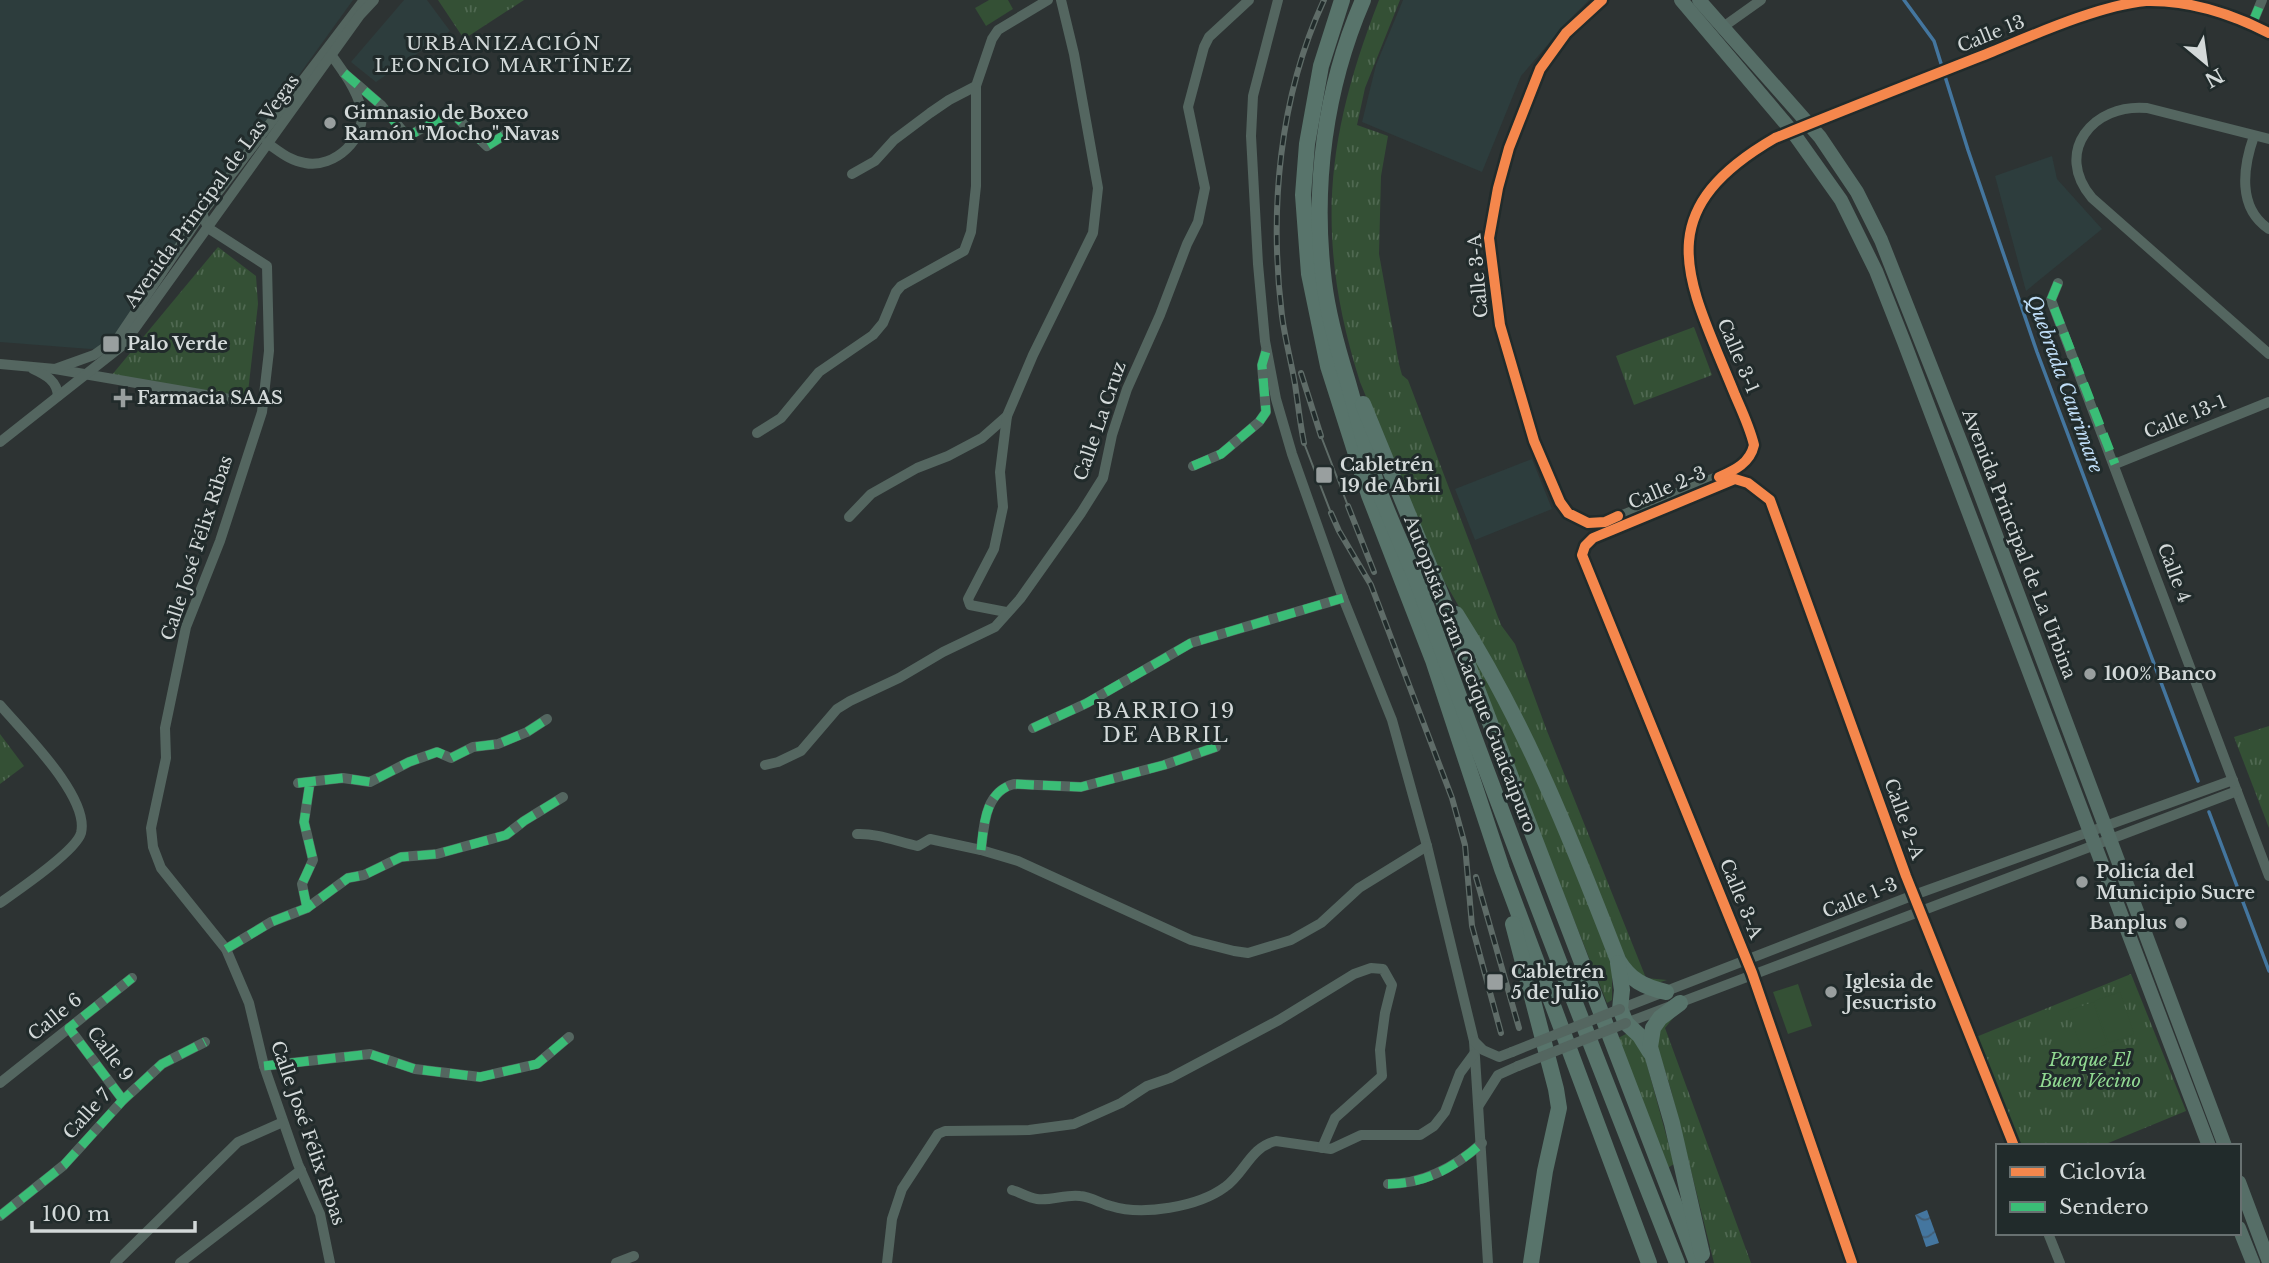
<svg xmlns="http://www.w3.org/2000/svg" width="2269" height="1263" font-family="'Libre Baskerville',serif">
<defs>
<pattern id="grass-tufts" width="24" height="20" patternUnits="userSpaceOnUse" patternTransform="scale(1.75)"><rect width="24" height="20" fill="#345035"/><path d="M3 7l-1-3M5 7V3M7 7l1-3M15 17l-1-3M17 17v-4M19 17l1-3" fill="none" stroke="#506952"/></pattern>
<pattern id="water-waves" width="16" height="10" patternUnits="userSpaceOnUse" patternTransform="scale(1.75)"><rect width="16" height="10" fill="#44769f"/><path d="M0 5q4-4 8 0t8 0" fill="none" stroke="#425e75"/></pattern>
</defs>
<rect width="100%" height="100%" fill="#2d3333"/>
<g fill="#2d3d3d">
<path d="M0,0H353L268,118L125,331L104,348L90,349L0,342Z"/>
<path d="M404,0H427L450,31L376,82L351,62Z"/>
<path d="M1403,0H1589L1567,22L1521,76L1482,172L1362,122L1376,65Z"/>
<path d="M2052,156L2057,179L2102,229L2026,291L1995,176Z"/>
<path d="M1532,459L1552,509L1475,540L1455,489Z"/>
</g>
<g fill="url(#grass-tufts)">
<path d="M438,0H524L464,39Z"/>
<path d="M1379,0H1400L1365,88L1357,125L1388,136L1381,176L1379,254L1399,364L1402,375L1408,380L1501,625L1515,644L1547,731L1646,978L1667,980L1657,983L1631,972L1484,650L1443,579L1428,547L1360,382C1315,239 1325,139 1379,0Z"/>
<path d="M218,247L256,276L258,304L247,401L165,388L111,376Z"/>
<path d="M1694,327L1712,375L1634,405L1616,356Z"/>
<path d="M1474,655L1525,749L1612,962V1000L1607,1003L1470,658Z"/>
<path d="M2269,726V828L2234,737Z"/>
<path d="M0,734L24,766L0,784Z"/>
<path d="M2131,974L2186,1111L2101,1146H2019L1976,1037Z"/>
<path d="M1678,1012L1665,1028L1751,1263H1714L1671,1090L1655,1039L1657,1030Z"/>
<path d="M1628,1033L1643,1050L1674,1164L1666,1169L1616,1039Z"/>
</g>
<g fill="#345035">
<path d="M989,0H1008L1013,9L986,26L975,8Z"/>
<path d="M1798,984L1812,1026L1788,1034L1773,992Z"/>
<path d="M2120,992L2134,1034L2109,1043L2094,1001Z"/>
<path d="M2093,1002L2107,1044L2083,1053L2068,1011Z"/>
</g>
<path fill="url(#water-waves)" d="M1927,1210L1939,1243L1926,1247L1915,1215Z"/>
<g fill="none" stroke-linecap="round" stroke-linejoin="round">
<g stroke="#44769f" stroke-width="3.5">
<path d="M1904,0L1934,41L1968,150L2037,352L2198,781"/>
<path d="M2209,812L2269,971"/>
</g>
<g stroke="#546660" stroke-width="10">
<path d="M1278,0L1253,96L1251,136L1258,264L1265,341L1276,399L1292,454L1343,598L1392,720L1427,846L1474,1041L1488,1263"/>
<path d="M1602,0L1566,33L1540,69L1509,148L1498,188L1489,238L1500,325L1534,441L1560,502L1568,513L1588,523L1605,522L1732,471C1745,462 1756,455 1753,438C1742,413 1732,388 1722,363C1700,313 1671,252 1702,200C1719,172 1747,154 1775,138C1846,109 1918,81 1989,53C2033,35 2100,5 2146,1C2189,0 2232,14 2269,33"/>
<path d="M2252,24L2262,0"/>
<path d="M1723,27L1761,0"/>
<path d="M344,73L381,105L405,134H412L451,112L487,146L514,129"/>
<path d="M2254,136C2243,167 2237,208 2269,229"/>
<path d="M2269,139L2147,108C2093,103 2053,152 2092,198L2269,354"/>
<path d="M267,143C279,151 290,161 305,163C334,169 368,138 361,108C356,89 343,71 332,56"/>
<path d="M852,174L875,161L894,140L930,113L949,100L976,86"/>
<path d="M202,213L208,228L267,266L269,351L262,412L220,541L186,627L165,728L166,758L151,828L153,847L161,868L226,949L249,1003L264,1066L298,1164L320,1214L330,1263"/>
<path d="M2058,283L2051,300L2269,876"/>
<path d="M0,364L55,369L241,401"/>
<path d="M33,369C46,375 57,381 58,396"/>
<path d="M55,369L94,355L118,338L202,213L364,0"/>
<path d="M757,433L781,418L819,372L873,335L883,323L896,292L901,286L964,251L971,232L976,186V86L992,39L998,30L1048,0"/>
<path d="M0,442L123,345L360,15L374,0"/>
<path d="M2115,464L2269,402"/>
<path d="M1193,466L1221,454L1259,422L1266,412L1262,365L1266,351"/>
<path d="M849,517L871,494L917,468L948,456L982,438L1007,416L1033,355L1093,233L1098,188L1074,54L1061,0"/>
<path d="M1006,612L970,605L968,599L994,549L1003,507L1000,472L1007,416"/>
<path d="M0,705C23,732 90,797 81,833C76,851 17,891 0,903"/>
<path d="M1033,728L1087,703L1191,643L1343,598"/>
<path d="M765,765L778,762L801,751L837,709L850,701L899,678L943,652L995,627L1020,599L1081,513L1103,478L1112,435L1127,389L1160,315L1187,244L1198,222L1205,188L1188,107L1204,47L1209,37L1249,0"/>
<path d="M298,783L343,778L370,782L409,762L437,752L451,758L473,747L498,744L527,732L547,719"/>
<path d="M857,834C878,833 898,842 918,846L930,839L981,850L1018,861L1191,940L1234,951L1248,953L1291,940L1321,923L1359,888L1427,846"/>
<path d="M981,850C984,824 985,792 1014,784L1081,787L1164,765L1216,747"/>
<path d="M307,908L302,884L313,860L304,822L310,782"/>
<path d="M226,949L271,922L307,908L348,878L364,875L401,857L437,854L506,835L524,821L563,797"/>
<path d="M1620,1009L1914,895L2233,780"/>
<path d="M1626,1023L2237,791"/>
<path d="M69,1028L123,1100"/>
<path d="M1474,1041L1483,1050L1499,1057L1512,1052"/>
<path d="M264,1066L370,1054L415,1069L480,1077L537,1064L569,1037"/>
<path d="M0,1083L132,978"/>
<path d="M1479,1105L1498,1075L1518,1066"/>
<path d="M1388,1184C1425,1184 1455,1167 1482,1143"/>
<path d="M1012,1190C1019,1192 1029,1198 1037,1199C1051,1201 1066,1194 1080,1196C1091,1197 1100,1203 1111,1206C1142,1216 1198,1207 1225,1187C1245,1173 1250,1147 1276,1141L1331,1149L1361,1135H1420L1434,1126L1445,1112L1460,1073L1474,1054"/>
<path d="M0,1216L64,1165L123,1100L162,1064L205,1042"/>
<path d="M2048,1233L2060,1263"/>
<path d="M115,1263L238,1142L283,1122"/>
<path d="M180,1263L301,1170"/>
<path d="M616,1263L634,1256"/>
<path d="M887,1263L892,1219L902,1189L938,1134L945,1131L1029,1130L1074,1124L1121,1103L1147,1086L1170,1078L1279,1020L1354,974L1371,968L1383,969L1392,985L1385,1013L1380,1050L1382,1076L1335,1118L1322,1148"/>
<path d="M1852,1263L1752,973L1582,555L1585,546L1593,538L1735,479L1748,483L1770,500L1906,876L2014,1146"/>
</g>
<g stroke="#566e67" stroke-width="14">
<path d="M1681,0L1792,131L1841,200L1876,271L1904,342L2209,1146"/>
<path d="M1699,0L1820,137L1857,192L1881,240L1967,458L2225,1146"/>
<path d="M2239,1182L2269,1262"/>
<path d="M2239,1228L2253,1263"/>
</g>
<g stroke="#58746b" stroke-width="16">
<path d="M1342,0L1321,66L1307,144L1303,195L1309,274L1328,366L1369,495L1433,660L1502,869L1649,1263"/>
<path d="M1363,0C1325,88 1312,186 1324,282C1328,315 1337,347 1347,379C1357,413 1365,448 1376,482C1390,522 1410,560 1424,600C1504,823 1590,1043 1677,1263"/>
<path d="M1363,404L1440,592L1697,1263"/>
<path d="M1456,614C1525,722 1572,841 1618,960C1630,980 1644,987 1666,992"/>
<path d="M1513,924L1556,1089L1559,1108L1545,1171L1531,1263"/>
<path d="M1618,963L1622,990L1620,1009L1626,1023L1640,1036L1650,1052"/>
<path d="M1680,1003L1660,1018L1653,1028L1650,1047L1672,1123L1702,1254"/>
</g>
<g stroke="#5f6c68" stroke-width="2">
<path d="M1321,436L1348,506"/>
<path d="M1304,443L1331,513"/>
</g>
<defs>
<g id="rail">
<path d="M1301,373L1321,436"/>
<path d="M1304,443C1300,423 1298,404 1295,384C1291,361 1285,339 1282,316C1269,210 1279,97 1324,0"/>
<path d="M1348,506L1374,572"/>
<path d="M1331,513L1339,531L1371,585L1452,798L1465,845L1472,926L1501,1033"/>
<path d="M1476,877L1519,1028"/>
</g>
</defs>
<use href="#rail" stroke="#5f6c68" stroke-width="6"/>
<use href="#rail" stroke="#212b2b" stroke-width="3.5" stroke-dasharray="10" stroke-linecap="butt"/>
<g stroke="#546660" stroke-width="10">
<path d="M1512,1052L1620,1009"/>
<path d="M1518,1066L1626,1023"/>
</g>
<g stroke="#3abd76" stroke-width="9" stroke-dasharray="18 9" stroke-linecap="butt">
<path d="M2252,24L2262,0"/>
<path d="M344,73L381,105L405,134H412L451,112L487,146L514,129"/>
<path d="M2058,283L2051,300L2115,464"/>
<path d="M1193,466L1221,454L1259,422L1266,412L1262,365L1267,348"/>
<path d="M1033,728L1087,703L1191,643L1343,598"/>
<path d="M298,783L343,778L370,782L409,762L437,752L451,758L473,747L498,744L527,732L547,719"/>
<path d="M981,850C984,824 985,792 1014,784L1081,787L1164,765L1216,747"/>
<path d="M307,908L302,884L313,860L304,822L310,782"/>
<path d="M226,949L271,922L307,908L348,878L364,875L401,857L437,854L506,835L524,821L563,797"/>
<path d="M264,1066L370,1054L415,1069L480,1077L537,1064L569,1037"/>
<path d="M123,1100L69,1028L132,978"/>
<path d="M1388,1184C1425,1184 1455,1167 1482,1143"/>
<path d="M0,1216L64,1165L123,1100L162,1064L205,1042"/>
</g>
<defs>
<g id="cycleway">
<path d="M1602,0L1566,33L1540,69L1509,148L1498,188L1489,238L1500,325L1534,441L1560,502L1568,513L1588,523L1605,522L1618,516"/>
<path d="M1719,477C1735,470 1750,463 1754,445C1750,428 1742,411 1735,395C1689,281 1644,214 1775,138C1846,109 1918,81 1989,53C2033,35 2100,5 2146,1C2189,0 2232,14 2269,33"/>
<path d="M1852,1263L1752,973L1582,555L1585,546L1593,538L1735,479L1748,483L1770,500L1906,876L2014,1146"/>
</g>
</defs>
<use href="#cycleway" stroke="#212b2b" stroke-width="15"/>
<use href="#cycleway" stroke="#f5874c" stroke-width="10"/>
</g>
<g fill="#999f9f" stroke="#212b2b" stroke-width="2.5">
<circle cx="330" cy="123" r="7"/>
<rect x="102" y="335" width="18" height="18" rx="3.5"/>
<path d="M119.5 387.5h7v7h7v7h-7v7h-7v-7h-7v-7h7z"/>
<rect x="1315" y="466" width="18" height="18" rx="3.5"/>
<circle cx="2090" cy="674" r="7"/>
<circle cx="2082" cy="882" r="7"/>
<circle cx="2181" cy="923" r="7"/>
<rect x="1486" y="973" width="18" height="18" rx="3.5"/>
<circle cx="1831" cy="992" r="7"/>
</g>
<g text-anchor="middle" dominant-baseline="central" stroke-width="6" stroke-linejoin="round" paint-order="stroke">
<g font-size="18" fill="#d3d9d9" stroke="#212b2b">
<text transform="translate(1991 34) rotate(-22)">Calle 13</text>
<text transform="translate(212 191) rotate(-54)">Avenida Principal de Las Vegas</text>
<text transform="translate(1478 276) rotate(-95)">Calle 3-A</text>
<text transform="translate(1738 356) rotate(67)">Calle 3-1</text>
<text transform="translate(2185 417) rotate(-22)">Calle 13-1</text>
<text transform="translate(1100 421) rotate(-71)">Calle La Cruz</text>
<text transform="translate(1667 488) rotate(-23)">Calle 2-3</text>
<text transform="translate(2019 544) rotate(69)">Avenida Principal de La Urbina</text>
<text transform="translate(197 548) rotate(-72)">Calle José Félix Ribas</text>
<text transform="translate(2174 573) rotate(69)">Calle 4</text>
<text transform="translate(1470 674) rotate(69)">Autopista Gran Cacique Guaicaipuro</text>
<text transform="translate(1904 819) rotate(70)">Calle 2-A</text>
<text transform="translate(1860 898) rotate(-22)">Calle 1-3</text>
<text transform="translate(1741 899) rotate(68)">Calle 3-A</text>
<text transform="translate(55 1017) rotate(-39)">Calle 6</text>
<text transform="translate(110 1054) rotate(53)">Calle 9</text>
<text transform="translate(87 1114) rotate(-48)">Calle 7</text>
<text transform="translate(308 1133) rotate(71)">Calle José Félix Ribas</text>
</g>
<g font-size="18" font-weight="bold" fill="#d3d9d9" stroke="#212b2b" text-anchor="start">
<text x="344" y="113">Gimnasio de Boxeo<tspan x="344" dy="21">Ramón "Mocho" Navas</tspan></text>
<text x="127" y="344">Palo Verde</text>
<text x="137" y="398">Farmacia SAAS</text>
<text x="1340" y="465">Cabletrén<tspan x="1340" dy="21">19 de Abril</tspan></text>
<text x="2104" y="674">100% Banco</text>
<text x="2096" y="872">Policía del<tspan x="2096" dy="21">Municipio Sucre</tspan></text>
<text x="2167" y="923" text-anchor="end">Banplus</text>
<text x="1511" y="972">Cabletrén<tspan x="1511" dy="21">5 de Julio</tspan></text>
<text x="1845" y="982">Iglesia de<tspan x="1845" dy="21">Jesucristo</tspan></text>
</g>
<g font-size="18" font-style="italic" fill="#91d992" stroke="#212b2b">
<text x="2090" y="1060">Parque El<tspan x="2090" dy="21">Buen Vecino</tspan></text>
</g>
<g font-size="19" letter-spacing="2" fill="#d3d9d9" stroke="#212b2b">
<text x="504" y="43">URBANIZACIÓN<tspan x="504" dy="22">LEONCIO MARTÍNEZ</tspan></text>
</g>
<g font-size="19" font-style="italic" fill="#bfddf7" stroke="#212b2b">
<text transform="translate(2065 384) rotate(70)">Quebrada Caurimare</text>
</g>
<g font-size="21" letter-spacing="2" fill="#d3d9d9" stroke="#212b2b">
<text x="1166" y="711">BARRIO 19<tspan x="1166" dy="24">DE ABRIL</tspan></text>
</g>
</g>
<rect x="1996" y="1144" width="245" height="91" fill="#212b2b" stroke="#687171" stroke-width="2"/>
<rect x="2010" y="1167" width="35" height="10" fill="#f5874c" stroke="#687171" stroke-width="2"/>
<text x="2059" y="1179" font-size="21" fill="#d3d9d9">Ciclovía</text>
<rect x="2010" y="1202" width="35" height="10" fill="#3abd76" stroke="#687171" stroke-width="2"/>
<text x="2059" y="1214" font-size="21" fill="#d3d9d9">Sendero</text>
<g transform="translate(2206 63) rotate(151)" stroke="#212b2b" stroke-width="5" paint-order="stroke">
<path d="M0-5L12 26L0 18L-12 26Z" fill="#d3d9d9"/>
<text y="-10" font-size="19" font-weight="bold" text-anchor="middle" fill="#d3d9d9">N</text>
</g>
<path d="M32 1221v10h163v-10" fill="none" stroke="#d3d9d9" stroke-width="3.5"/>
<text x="42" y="1221" font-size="21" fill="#d3d9d9" stroke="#212b2b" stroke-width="5" paint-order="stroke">100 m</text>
</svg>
